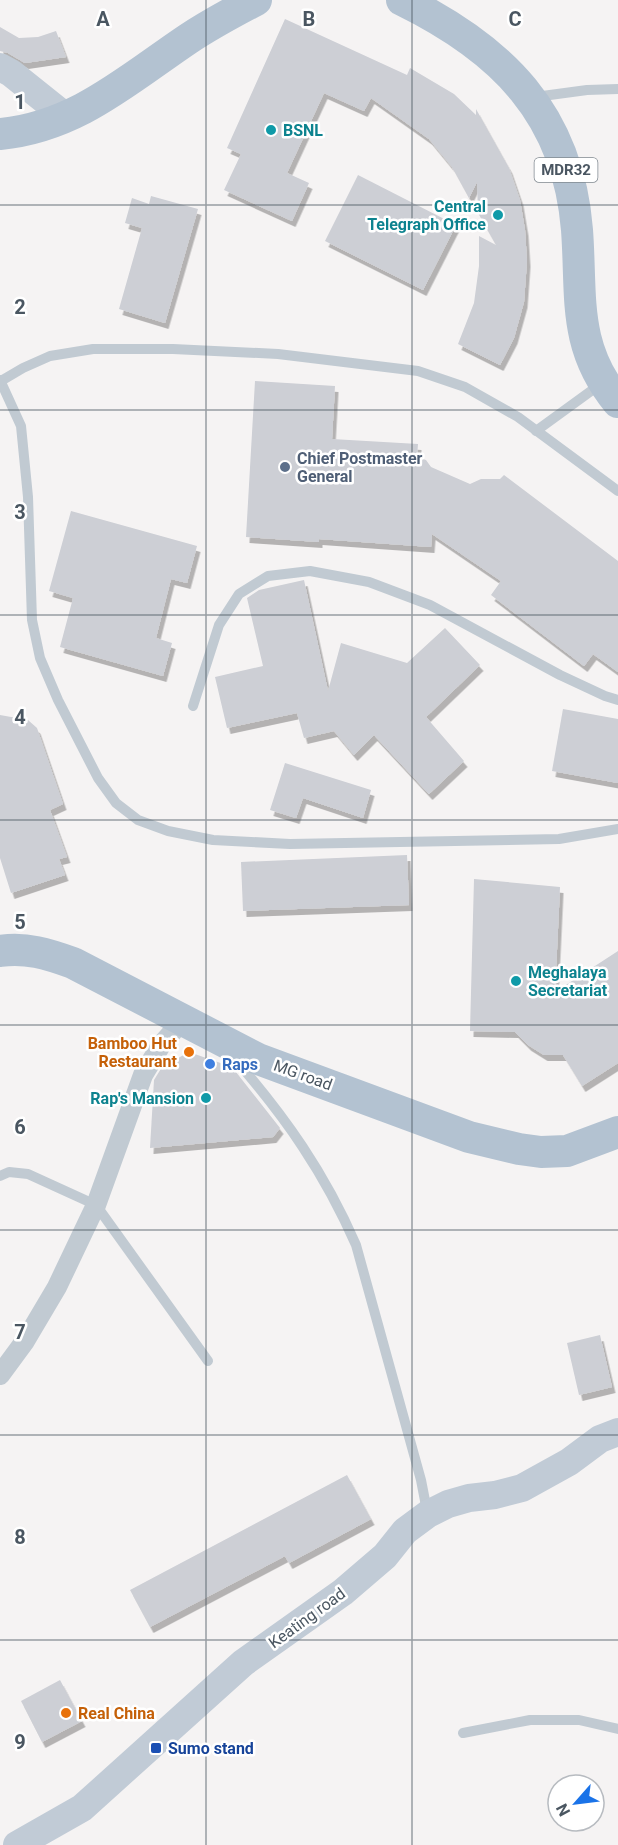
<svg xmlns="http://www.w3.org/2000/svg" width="618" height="1845" font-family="Roboto,sans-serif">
<defs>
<filter id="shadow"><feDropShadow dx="3.5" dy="6" stdDeviation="0" flood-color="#0004"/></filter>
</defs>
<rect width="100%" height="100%" fill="#f5f3f3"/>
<g fill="#cdcfd5" filter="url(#shadow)">
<path d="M285,19L407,75L410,68L454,94L476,115V109L509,168L520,200L525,230L527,261L524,302L514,338L500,365L458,344L474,303L479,266V236L496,245L478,213L477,182L469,198L452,167L429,139L371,98L364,111L324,93L287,173L309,183L292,221L224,190L241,154L227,148Z"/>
<path d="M0,27L19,38L38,37L56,31L66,57L25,63L8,53L0,51Z"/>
<path d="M358,175L456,225L423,290L325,241Z"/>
<path d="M151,196L198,209L165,323L119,309L142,228L125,223L132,198L149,204Z"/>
<path d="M255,381L335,386L332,439L418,444L417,457L426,460L431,467L470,484L481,479H500L504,475L618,561V672L593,654L584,666L491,595L501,581L432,534L431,547L319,539V542L246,537Z"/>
<path d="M71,511L197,546L187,583L171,579L156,638L172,643L163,676L60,647L73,598L49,591Z"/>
<path d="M304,580L328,691L341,643L407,663L445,628L480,665L426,717L464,761L429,794L374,735L354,755L334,731L304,738L297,713L227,728L215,677L263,666L247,598L259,590Z"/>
<path d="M563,709L618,719V783L552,771Z"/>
<path d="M0,715L28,720L37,728L63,804L50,810L67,857L59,859L65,875L11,893L0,858Z"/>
<path d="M285,763L371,790L363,818L303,798L296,818L270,810Z"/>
<path d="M407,855L409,905L243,911L241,862Z"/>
<path d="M474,879L560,887L555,992L618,951V1063L582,1086L563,1055H544L528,1045L515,1032L470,1031Z"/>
<path d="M189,1052L232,1067L280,1128L273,1137L150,1148L154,1080L162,1067Z"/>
<path d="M600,1335L612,1387L579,1395L567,1343Z"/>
<path d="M347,1475L371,1519L289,1563L285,1556L150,1627L130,1590Z"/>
<path d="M60,1680L82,1721L42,1742L21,1701Z"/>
</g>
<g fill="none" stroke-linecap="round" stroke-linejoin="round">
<g stroke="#c1cad2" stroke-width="10">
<path d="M535,97L587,90L618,89"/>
<path d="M0,380L21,426L28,497L32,620L40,658L58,700L98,778L116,803L138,820L168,831L213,840L290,844L559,839L618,829"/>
<path d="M1,381L23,368L50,356L93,349H173L278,354L418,371L465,387L518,417L618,491"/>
<path d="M536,431L602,383"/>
<path d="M193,706L219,625L239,594L268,576L310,571L369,582L430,605L560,675L605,696L618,700"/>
<path d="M234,1058C286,1118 324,1172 356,1245L421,1480L427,1511"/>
<path d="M0,1176L9,1172L28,1174L96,1205L208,1361"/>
<path d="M463,1733L530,1720H579L618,1729"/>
</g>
<path stroke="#c1cad2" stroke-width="20" d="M0,1375L25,1341L57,1287L96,1205L143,1075L161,1045L183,1020"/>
<g stroke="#c1cbd6" stroke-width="28">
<path d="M0,67L11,73L66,117"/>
<path d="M17,1845L82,1808L243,1663L343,1592L385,1556L405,1531L428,1514L448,1504L469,1498L495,1495L522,1488L569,1462L600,1439L618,1432"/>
</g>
<g stroke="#b3c2d1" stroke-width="32">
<path d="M402,0C502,49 568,114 577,230C582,297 572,346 618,402"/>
<path d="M0,134C76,127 127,80 188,39C209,25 233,12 256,0"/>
<path d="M0,951C26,947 48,954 73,963L258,1059L469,1137L519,1149L541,1152L567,1151L618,1132"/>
</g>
</g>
<path fill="none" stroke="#4a5661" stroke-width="1.5" stroke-opacity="0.55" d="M206,0V1845M412,0V1845M0,205H618M0,410H618M0,615H618M0,820H618M0,1025H618M0,1230H618M0,1435H618M0,1640H618"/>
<g fill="#0f9aa8" stroke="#fff" stroke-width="2">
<circle cx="271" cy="130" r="6"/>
<circle cx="498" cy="215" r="6"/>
<circle cx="516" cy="981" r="6"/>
<circle cx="206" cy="1098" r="6"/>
</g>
<circle fill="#5c6f8a" stroke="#fff" stroke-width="2" cx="285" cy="467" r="6"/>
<g fill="#e8710a" stroke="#fff" stroke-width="2">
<circle cx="189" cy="1052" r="6"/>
<circle cx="66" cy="1713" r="6"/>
</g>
<circle fill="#3f7fe0" stroke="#fff" stroke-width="2" cx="210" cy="1064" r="6"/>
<rect fill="#1a4fb4" stroke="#fff" stroke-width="2" x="150" y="1742" width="12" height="12" rx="3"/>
<g text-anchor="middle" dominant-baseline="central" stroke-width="5" stroke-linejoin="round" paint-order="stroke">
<rect fill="#fff" stroke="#808990" stroke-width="1.5" x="534.5" y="158" width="63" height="24" rx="4.5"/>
<g font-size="15" font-weight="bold" fill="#4a5661">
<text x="566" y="170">MDR32</text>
</g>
<g font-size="16" font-weight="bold" fill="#0d838f" stroke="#fff" text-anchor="start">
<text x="283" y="130">BSNL</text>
<text x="486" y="206" text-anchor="end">Central<tspan x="486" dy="18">Telegraph Office</tspan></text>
<text x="528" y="972">Meghalaya<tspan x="528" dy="18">Secretariat</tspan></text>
<text x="194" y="1098" text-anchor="end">Rap's Mansion</text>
</g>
<g font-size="16" font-weight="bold" fill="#4e5e75" stroke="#fff" text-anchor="start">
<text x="297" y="458">Chief Postmaster<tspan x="297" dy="18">General</tspan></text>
</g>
<g font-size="16" font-weight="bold" fill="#c56008" stroke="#fff" text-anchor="end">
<text x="177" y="1043">Bamboo Hut<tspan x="177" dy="18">Restaurant</tspan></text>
<text x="78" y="1713" text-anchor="start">Real China</text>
</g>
<g font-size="16" font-weight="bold" fill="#366cbe" stroke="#fff" text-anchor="start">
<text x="222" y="1064">Raps</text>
</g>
<g font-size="16" fill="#4a5661" stroke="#fff">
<text transform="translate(303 1075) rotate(20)">MG road</text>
<text transform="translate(307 1618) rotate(-36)">Keating road</text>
</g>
<g font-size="16" font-weight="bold" fill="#164399" stroke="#fff" text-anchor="start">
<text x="168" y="1748">Sumo stand</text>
</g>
</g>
<g font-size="20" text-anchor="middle" font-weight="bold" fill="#4a5661" stroke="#fff" stroke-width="5" stroke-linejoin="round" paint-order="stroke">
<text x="103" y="26">A</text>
<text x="309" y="26">B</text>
<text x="515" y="26">C</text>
<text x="20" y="109">1</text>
<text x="20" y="314">2</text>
<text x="20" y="519">3</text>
<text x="20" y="724">4</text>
<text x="20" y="929">5</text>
<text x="20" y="1134">6</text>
<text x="20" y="1339">7</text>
<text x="20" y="1544">8</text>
<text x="20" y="1749">9</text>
</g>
<g transform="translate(576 1803) rotate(242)"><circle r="28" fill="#ffffff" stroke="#b7bbc0" stroke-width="1.5"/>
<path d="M0-4.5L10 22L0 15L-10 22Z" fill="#1a73e8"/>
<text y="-9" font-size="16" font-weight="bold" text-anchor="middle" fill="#4a5661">N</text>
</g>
</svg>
